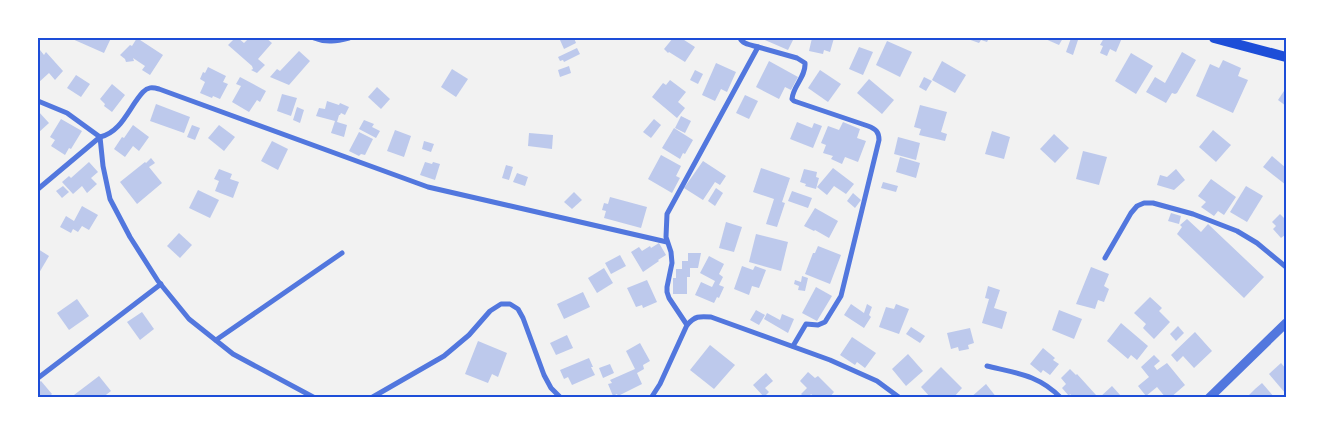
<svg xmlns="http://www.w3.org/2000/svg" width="1324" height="435" font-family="'PT Sans',sans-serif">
<rect width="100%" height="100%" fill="#f2f2f2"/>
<g fill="#bdc9ec">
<path d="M70,38H111L104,53Z"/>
<path d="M137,38L163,55L150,75L142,70L145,66L133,58L134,61L126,62L125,59L120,55L130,45L132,46Z"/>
<path d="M235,38H238L244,43L249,38H266L272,43L258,59L265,65L257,73L251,70L253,69L252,66L228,45Z"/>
<path d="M555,38H574L576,43L564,49L560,40Z"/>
<path d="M673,38H681L695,47L685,62L669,52L668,53L664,49Z"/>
<path d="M760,38H794L788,50Z"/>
<path d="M812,38H834L830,52L824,50L823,54L809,51Z"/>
<path d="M965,38H989L987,42L981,40L979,43Z"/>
<path d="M1043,38H1063L1059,45Z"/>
<path d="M1071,38L1078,40L1073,55L1066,52Z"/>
<path d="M1104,38H1122L1116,52L1110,49L1107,56L1100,53L1103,46L1100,45Z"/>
<path d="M887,41L912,52L900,77L876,65Z"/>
<path d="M859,47L873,52L863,75L849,69Z"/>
<path d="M577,48L580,54L564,62L563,60L560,61L558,57Z"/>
<path d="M40,50L44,55L46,52L63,71L55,80L49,73L38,83V60L39,59L38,57V51Z"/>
<path d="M299,51L310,61L289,85L270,77L277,69L280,71Z"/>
<path d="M1182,52L1196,60L1177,93L1175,94L1172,93L1166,103L1146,92L1155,77L1165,83Z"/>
<path d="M1131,53L1153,66L1136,94L1115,81Z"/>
<path d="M1223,60L1241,68L1238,76L1248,80L1233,113L1196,96L1210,64L1219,68Z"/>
<path d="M769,61L798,77L791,90L785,87L779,99L756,87Z"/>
<path d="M942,61L966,75L955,93L932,80Z"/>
<path d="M716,63L736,72L727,92L721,89L715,101L702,95Z"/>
<path d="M569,66L571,73L560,77L558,70Z"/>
<path d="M208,67L226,76L223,82L228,84L220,99L213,96L212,98L200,93L205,82L200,79L203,72L205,73Z"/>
<path d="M452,69L468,79L456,97L441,87Z"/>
<path d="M695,70L703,74L698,84L690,80Z"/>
<path d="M820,70L841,84L828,102L808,88Z"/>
<path d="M76,75L90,84L81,97L67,88Z"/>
<path d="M240,77L266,91L260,102L257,100L249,112L232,102L241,86L236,84Z"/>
<path d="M924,77L932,81L926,91L919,87Z"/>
<path d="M869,79L894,100L882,114L857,93Z"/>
<path d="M670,80L686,92L678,102L685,108L677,118L652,97L663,83L666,85Z"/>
<path d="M112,84L125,95L112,112L104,106L105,104L100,99Z"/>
<path d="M377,87L390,99L381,109L368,97Z"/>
<path d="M1286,88V106L1278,100Z"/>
<path d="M282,94L297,98L291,116L277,111Z"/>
<path d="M745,95L758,101L749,119L736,113Z"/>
<path d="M327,101L339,105L340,103L349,107L345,115L341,113L340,115H339L337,122L347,125L344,137L331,133L335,121L316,116L319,108L325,109Z"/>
<path d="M156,104L190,117L184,133L150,121Z"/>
<path d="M920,105L947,112L941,132L947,134L945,141L919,135L921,129L914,127Z"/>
<path d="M297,107L304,110L300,123L293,120Z"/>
<path d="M38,111L49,123L38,133Z"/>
<path d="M681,116L691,121L685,133L675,128Z"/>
<path d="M61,119L82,131L71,149L69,148L65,155L51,146L55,140L50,137Z"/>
<path d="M654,119L661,125L651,138L643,132Z"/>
<path d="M364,120L374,124L372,127L380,131L376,138L359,129Z"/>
<path d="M797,122L812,128L814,123L822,126L813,148L790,139Z"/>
<path d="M843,122L860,129L857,138L866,141L858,162L845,157L842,164L831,159L833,156L823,153L826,145L821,143L828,126L839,130Z"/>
<path d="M133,125L149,137L139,151L133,146L125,157L114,149L122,137L124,138Z"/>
<path d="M192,125L200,128L195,140L187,137Z"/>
<path d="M219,125L235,137L224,151L208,138Z"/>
<path d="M674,128L693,140L685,154L683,153L680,159L662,148Z"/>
<path d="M395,130L411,136L404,157L387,151Z"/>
<path d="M1213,130L1231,145L1216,162L1199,147Z"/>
<path d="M992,131L1010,137L1004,159L985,154Z"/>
<path d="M359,132L373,139L365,155L361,154L359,156L349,151Z"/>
<path d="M529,133L553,135L552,149L528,146Z"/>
<path d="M1054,134L1069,148L1055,163L1040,149Z"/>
<path d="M898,137L920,143L916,160L894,154Z"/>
<path d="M272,141L288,149L278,170L261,161Z"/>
<path d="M424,141L434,144L431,152L422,149Z"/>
<path d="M1083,151L1107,157L1099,185L1076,179Z"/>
<path d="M661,155L681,166L676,176L680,178L672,193L648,179Z"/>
<path d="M1272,156L1286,168V185L1263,167Z"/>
<path d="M900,157L920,163L916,178L896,172Z"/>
<path d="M151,158L155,163L149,167L162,183L137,204L120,182L145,162L146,163Z"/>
<path d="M703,161L726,176L720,185L715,182L703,200L684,188Z"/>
<path d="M89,162L98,172L91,178L97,184L87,193L82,186L73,194L62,182L69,176L71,178Z"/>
<path d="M425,162L432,164L433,162L440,164L435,180L420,175Z"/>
<path d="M506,165L513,167L509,180L502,178Z"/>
<path d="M761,168L790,178L782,202L785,203L777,227L766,224L774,199L753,192Z"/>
<path d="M833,168L854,184L846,194L834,186L827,195L817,187Z"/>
<path d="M219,169L232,174L230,179L239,182L233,198L215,191L219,181L214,179Z"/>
<path d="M804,169L817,172L816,177L819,178L816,189L805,186L806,184L800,182Z"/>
<path d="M1176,169L1185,180L1174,190L1157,185L1160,175L1167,177Z"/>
<path d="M517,173L528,177L525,186L513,182Z"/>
<path d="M1211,179L1236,197L1224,215L1218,211L1214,216L1201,207L1206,202L1198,196Z"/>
<path d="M883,182L898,186L896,192L881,188Z"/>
<path d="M63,186L69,192L62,198L56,191Z"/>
<path d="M1246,186L1263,196L1247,222L1230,212Z"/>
<path d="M716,188L723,193L715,206L708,201Z"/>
<path d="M198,190L219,200L210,218L189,208Z"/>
<path d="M792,191L812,198L808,208L788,201Z"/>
<path d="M574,192L582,200L572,209L564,202Z"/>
<path d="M853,193L861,200L855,208L847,201Z"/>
<path d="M610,197L647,207L641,228L604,218L606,211L602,210L604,203L608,204Z"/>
<path d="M82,206L98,215L89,230L82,226L78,232L73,229L71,233L60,227L66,216L74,221Z"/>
<path d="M815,208L838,221L829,238L815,230L814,231L804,226Z"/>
<path d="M1171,213L1181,216L1179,224L1168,221Z"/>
<path d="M1280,214L1284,218L1286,216V236L1285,235L1281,238L1273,229L1276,226L1272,222Z"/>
<path d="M1187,219L1201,232L1208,224L1264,277L1244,298L1177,234L1182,227L1180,225Z"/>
<path d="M726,222L742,227L734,252L719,248Z"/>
<path d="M179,233L192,245L180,258L167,246Z"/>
<path d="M756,234L788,242L781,271L749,262Z"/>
<path d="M659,243L666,255L658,260L659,261L643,272L631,252L639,247L642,251L650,246L651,248Z"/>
<path d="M818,246L841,255L830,284L805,274L813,253H815Z"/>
<path d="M38,249L49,256L39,273L38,272Z"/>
<path d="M688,253H701L698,268H690V277H687V294H673V278H676V269H682V261H688Z"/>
<path d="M620,255L626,266L611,274L605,263Z"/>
<path d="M709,256L724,264L719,274L723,277L719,285L724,287L719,298L717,297L714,303L695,295L701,282L712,287L715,281L700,273Z"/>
<path d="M742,266L753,270L755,266L766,270L759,288L752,286L749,295L734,289Z"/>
<path d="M1091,267L1109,274L1104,286L1109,289L1104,302L1098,300L1095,309L1076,304Z"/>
<path d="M604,268L613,283L597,293L588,278Z"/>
<path d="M802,276L808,278L805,291L798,290L799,286L794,284L795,280L801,282Z"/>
<path d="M647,280L657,302L643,308L642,305L636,307L627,288Z"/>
<path d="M988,286L1000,290L994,308L1007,312L1002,329L982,323L989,299L985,298Z"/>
<path d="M816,287L832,296L817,321L802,313Z"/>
<path d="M583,292L590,307L564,319L557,304Z"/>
<path d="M1150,297L1162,308L1159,311L1170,322L1154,339L1143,328L1146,324L1134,313Z"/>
<path d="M77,299L89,316L69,330L57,313Z"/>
<path d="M851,304L864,313L867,304L872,307L869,315L871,317L864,328L844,315Z"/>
<path d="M896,304L909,309L899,334L879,327L886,307L894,309Z"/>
<path d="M756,310L765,315L759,325L750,320Z"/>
<path d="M1059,310L1082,319L1074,339L1052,330Z"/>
<path d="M142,312L154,329L140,340L127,322Z"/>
<path d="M767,313L780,320L782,314L794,319L788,333L764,319Z"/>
<path d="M1121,323L1148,346L1137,360L1131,355L1128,359L1107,341Z"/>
<path d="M1178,326L1184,333L1176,341L1170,334Z"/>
<path d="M911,327L925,336L920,343L906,334Z"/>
<path d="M970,328L974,343L968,345L969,349L959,351L958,347L951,349L947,333Z"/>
<path d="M1195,332L1212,351L1194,368L1183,356L1177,362L1171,355Z"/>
<path d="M567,335L573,348L556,355L550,343Z"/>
<path d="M852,337L876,353L865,368L857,362L855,365L840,355Z"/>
<path d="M478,341L507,353L498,377L492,374L488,383L465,374Z"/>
<path d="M640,343L650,361L643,365L644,369L637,373L642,384L618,396L617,394L613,396L608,384L612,383L610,380L635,369L626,351Z"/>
<path d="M710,345L735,365L714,389L690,370Z"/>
<path d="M1043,348L1055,358L1053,360L1059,364L1050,375L1043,370L1041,373L1030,364Z"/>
<path d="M908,354L923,371L906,386L892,369Z"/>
<path d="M1154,355L1160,361L1154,366L1157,370L1167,363L1185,385L1170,398H1166L1157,387L1146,396L1138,386L1149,377L1141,367Z"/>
<path d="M589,358L593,367H591L595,375L572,385L568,377L564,379L560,370Z"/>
<path d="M1281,363L1286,369V394L1269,374Z"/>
<path d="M610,364L614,373L603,378L599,368Z"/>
<path d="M941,367L962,388L953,398H931L921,387Z"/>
<path d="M1070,369L1076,375L1077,374L1096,395L1093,398H1074L1070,394L1069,396L1062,388L1066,384L1061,378Z"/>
<path d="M808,372L815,378L818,376L834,392L829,398H815L811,394L808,398H805L801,394L807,388L800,381Z"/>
<path d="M766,373L773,381L765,388L769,392L764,397L753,385Z"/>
<path d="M99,376L111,391L102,398H75L74,395Z"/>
<path d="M41,381L52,394L48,398H38V383Z"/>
<path d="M1262,383L1275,398H1246L1255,389Z"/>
<path d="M986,384L997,398H970Z"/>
<path d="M1112,386L1121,396L1120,398H1099Z"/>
</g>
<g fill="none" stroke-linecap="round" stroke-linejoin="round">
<g stroke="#5277de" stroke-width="5">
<path d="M314,38C326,43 337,41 349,38"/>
<path d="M758,47L797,58L805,63C806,77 793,86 792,99L794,101L868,126C876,129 879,132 879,140L841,296L825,322L818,325L806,324L793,346"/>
<path d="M38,101L67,113L100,137"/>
<path d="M100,137L103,166L110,199L130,237L158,281L189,319L233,354L315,398"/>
<path d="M38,189L100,137C122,132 129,107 143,92C148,87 152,87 159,89L428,187L667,242"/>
<path d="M1105,258L1131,213L1137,206L1144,203H1153L1193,214L1237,231L1257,243L1286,267"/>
<path d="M687,325L669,298L667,292V287L672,263L671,252L666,237L667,214L758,47C751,45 742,44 740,38"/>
<path d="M216,340L342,253"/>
<path d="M987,366C1016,373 1039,375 1061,398"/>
<path d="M38,378L161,284"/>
<path d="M371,398L444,356L469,335L490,311L501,304H510L518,309L523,318L544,375L551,388L561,398"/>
<path d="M651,398L660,384L687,325C695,316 699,316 711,317L830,360L877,381L900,398"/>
</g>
<path stroke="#5277de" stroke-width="9" d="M1209,398L1286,323"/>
<path stroke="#1d4ed8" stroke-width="10" d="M1214,38L1286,57"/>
</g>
<rect width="1324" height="435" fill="none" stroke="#ffffff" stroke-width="78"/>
<rect x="39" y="39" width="1246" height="357" fill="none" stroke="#1d4ed8" stroke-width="2"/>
</svg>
